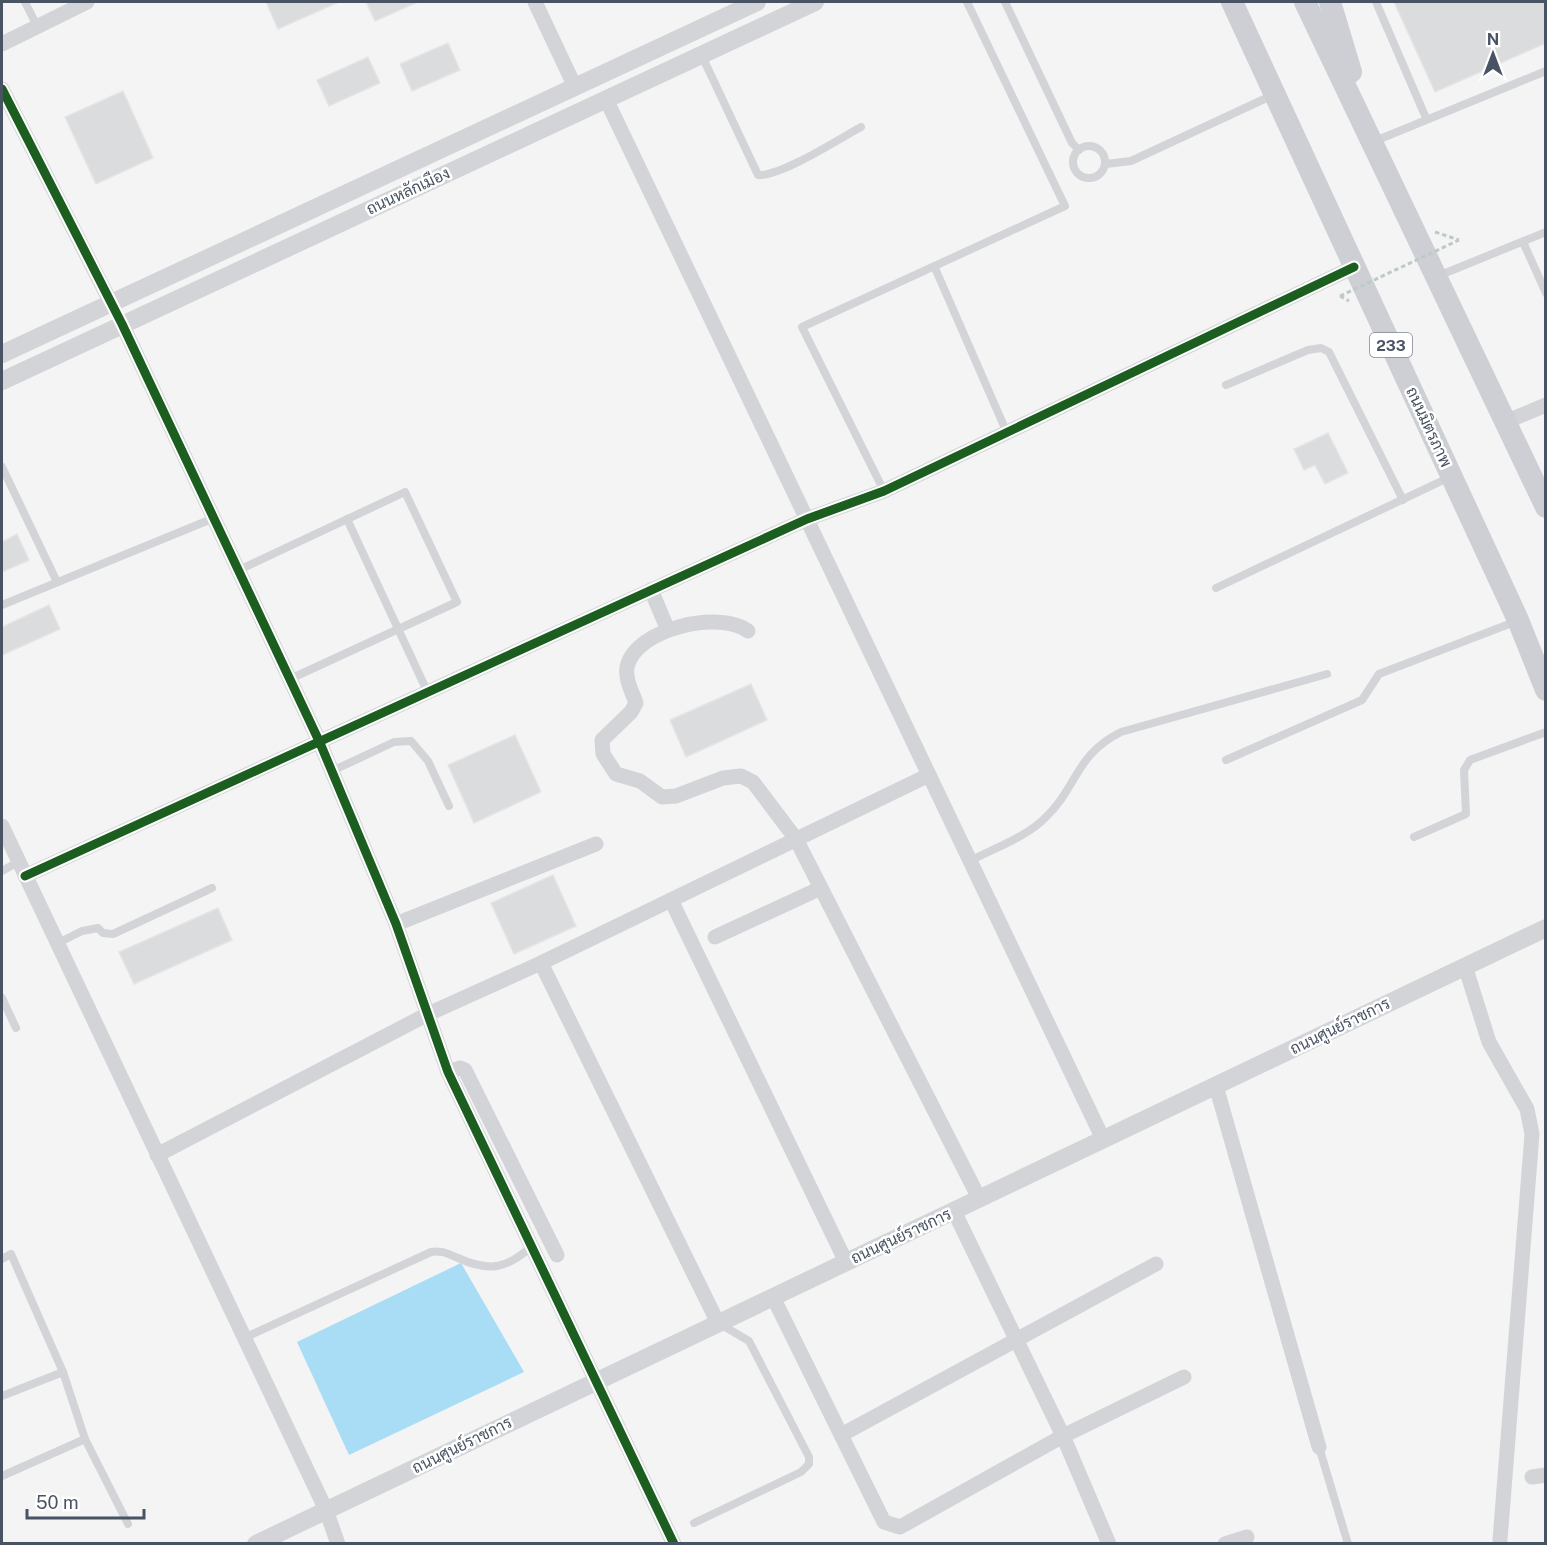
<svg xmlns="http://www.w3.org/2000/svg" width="1547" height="1545" font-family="'Public Sans',Sarabun,sans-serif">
<rect width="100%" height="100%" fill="#f4f4f4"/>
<path fill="#a9dcf5" d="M461,1263L524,1372L349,1455L297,1342Z"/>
<g fill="#dbdcde" stroke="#e5e5e6" stroke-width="1.5">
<path d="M266,2H339L278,29Z"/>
<path d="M366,2H418L375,21Z"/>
<path d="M1394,2H1546V43L1435,92Z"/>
<path d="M448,43L460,70L412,91L400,64Z"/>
<path d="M368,57L380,83L329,106L317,80Z"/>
<path d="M123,91L153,158L96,184L65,117Z"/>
<path d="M1328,433L1348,473L1325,484L1315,465L1304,470L1294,449Z"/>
<path d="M17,534L29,560L2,572V542Z"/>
<path d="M49,605L60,629L2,655V627Z"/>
<path d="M751,684L767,720L686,757L670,720Z"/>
<path d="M515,735L541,792L474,823L448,765Z"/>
<path d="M553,875L576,926L514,954L491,903Z"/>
<path d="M218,908L232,940L134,984L119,952Z"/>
</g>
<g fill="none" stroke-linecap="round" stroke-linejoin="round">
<g stroke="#bdcac8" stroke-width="3" stroke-dasharray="4.5 3" stroke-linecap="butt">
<path d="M1435,232L1459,240"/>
<path d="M1340,296L1349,301"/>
</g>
<g stroke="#d2d4d7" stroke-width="8">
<path d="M25,2L37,26"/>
<path d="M1005,2L1072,143L1079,150"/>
<path d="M1376,2L1426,118"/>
<path d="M702,56L758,175C780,177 839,139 861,127"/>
<path d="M1375,141L1546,71"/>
<circle cx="1089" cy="162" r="16"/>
<path d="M1106,164L1131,161L1273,95"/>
<path d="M1523,242L1546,293"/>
<path d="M935,268L1007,433"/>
<path d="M1438,276L1546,232"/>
<path d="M1226,385L1308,350L1321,348L1329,352L1403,500"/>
<path d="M2,467L57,582"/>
<path d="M884,491L802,327L1065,206L967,2"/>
<path d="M347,519L427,691"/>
<path d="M239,570L405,492L457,602L290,679"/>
<path d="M1216,588L1450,477"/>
<path d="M2,605L214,518"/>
<path d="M1226,760L1362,700L1379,674L1517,621"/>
<path d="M332,771L394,742L411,741L428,761L449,806"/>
<path d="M1414,837L1466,814L1464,770L1470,760L1546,732"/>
<path d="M970,861C994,848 1027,837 1046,817C1078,786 1075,755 1121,732L1327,674"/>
<path d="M2,871L18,862"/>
<path d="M56,944L82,931L98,928L103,933L113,934L212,888"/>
<path d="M2,998L16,1028"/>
<path d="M2,1259L11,1254L63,1372L85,1439L128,1524"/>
<path d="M244,1338L431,1252C442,1250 448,1254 458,1258C489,1272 506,1269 531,1247"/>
<path d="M2,1396L63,1372"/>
<path d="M1319,1447L1348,1544"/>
<path d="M2,1476L85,1439"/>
<path d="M694,1523L801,1472L809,1464V1457L749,1341L720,1324"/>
</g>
<g stroke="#d2d4d7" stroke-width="15">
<path d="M535,2L575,87"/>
<path d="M2,44L87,2"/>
<path d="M2,89L111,303"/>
<path d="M606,99L1103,1139"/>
<path d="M122,324L320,743L396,924L448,1072L674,1544"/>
<path d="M1505,422L1546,405"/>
<path d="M651,590L668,630"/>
<path d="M748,631C720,610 636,628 627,667C625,680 632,691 636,703L631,712L602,740L603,754L616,774L640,781L662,797L676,796L723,778L741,776L753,782L796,839L979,1198"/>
<path d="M2,826L326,1510L338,1544"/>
<path d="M25,876L807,519L884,491L1354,267"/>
<path d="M671,900L846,1262"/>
<path d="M396,924L596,844"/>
<path d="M715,937L821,888"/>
<path d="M541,963L718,1323"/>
<path d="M1465,966L1489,1042L1527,1109L1532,1134L1500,1540"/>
<path d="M448,1072L460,1068L465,1070L557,1255"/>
<path d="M1216,1086L1319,1447"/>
<path d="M157,1155L428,1014L541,963L929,775"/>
<path d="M954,1211L1063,1436L1109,1544"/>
<path d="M773,1297L884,1522L900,1527L1063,1436L1184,1377"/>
<path d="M841,1435L1156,1264"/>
<path d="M1532,1477L1546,1475"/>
<path d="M1225,1544L1247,1537"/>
</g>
<g stroke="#d2d4d7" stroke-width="18">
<path d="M2,354L757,2"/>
<path d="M2,381L815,2"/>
<path d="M256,1544L1546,928"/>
</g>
<g stroke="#cdcfd4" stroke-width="22">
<path d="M1232,2L1518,620L1546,690"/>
<path d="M1305,2L1546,507"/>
<path d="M1330,2L1351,72"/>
</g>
<path stroke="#bdcac8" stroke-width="3" stroke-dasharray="4.5 3" stroke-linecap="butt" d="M1340,296L1459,240"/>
<defs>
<g id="cycleway">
<path d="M2,89L122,324L320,743L396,924L448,1072L674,1544"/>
<path d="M25,876L807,519L884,491L1354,267"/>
</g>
</defs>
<use href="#cycleway" stroke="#fff" stroke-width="13"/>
<use href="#cycleway" stroke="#1b5e20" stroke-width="9"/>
</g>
<g text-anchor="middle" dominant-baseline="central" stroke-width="5" stroke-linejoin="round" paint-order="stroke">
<rect fill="#fff" stroke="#7f8792" stroke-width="1.5" x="1370" y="333" width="42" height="24" rx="4.5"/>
<g font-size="15" font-weight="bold" fill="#485363">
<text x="1391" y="345">233</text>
</g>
<g font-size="16" fill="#485363" stroke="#fff">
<text transform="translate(408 191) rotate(-25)">ถนนหลักเมือง</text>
<text transform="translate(1429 427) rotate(65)">ถนนมิตรภาพ</text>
<text transform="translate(1340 1026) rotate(-26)">ถนนศูนย์ราชการ</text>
<text transform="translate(901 1236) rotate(-25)">ถนนศูนย์ราชการ</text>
<text transform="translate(462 1445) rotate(-26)">ถนนศูนย์ราชการ</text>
</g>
</g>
<rect width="1547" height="1545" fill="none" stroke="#485363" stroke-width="6"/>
<g transform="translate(1493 54)" stroke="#ffffff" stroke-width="4.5" paint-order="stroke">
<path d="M0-4.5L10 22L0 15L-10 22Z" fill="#485363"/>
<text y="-9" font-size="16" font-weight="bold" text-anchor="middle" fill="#485363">N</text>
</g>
<path d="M27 1509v9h117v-9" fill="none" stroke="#485363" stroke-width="3"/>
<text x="36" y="1509" font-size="18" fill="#485363" stroke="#ffffff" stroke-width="4.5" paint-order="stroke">50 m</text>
</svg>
